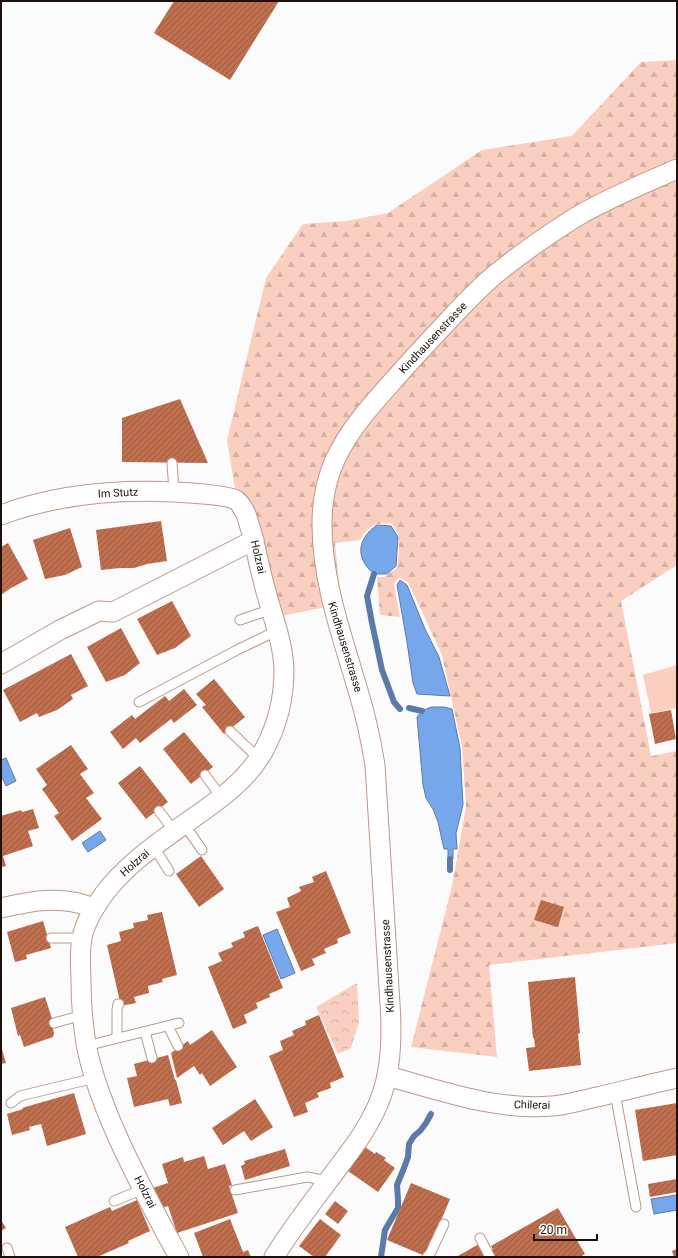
<svg xmlns="http://www.w3.org/2000/svg" width="678" height="1258" font-family="Roboto,sans-serif">
<defs>
<pattern id="forest-firs" width="22" height="20" patternUnits="userSpaceOnUse"><rect width="22" height="20" fill="#facfbf"/><path d="M5 1l3.5 6h-7zM16 11l3.5 6h-7z" fill="#d6b1a3"/></pattern>
<pattern id="park-crowns" width="20" height="18" patternUnits="userSpaceOnUse"><rect width="20" height="18" fill="#facfbf"/><path d="M2 6a3 3 0 1 1 6 0M12 15a3 3 0 1 1 6 0" fill="none" stroke="#d6b1a3"/></pattern>
<pattern id="building-hatch" width="6" height="6" patternUnits="userSpaceOnUse"><rect width="6" height="6" fill="#bf6e4e"/><path d="M-1 1l2-2M0 6l6-6M5 7l2-2" fill="none" stroke="#9b593f"/></pattern>
</defs>
<rect width="100%" height="100%" fill="#fbfbfb"/>
<path fill="url(#forest-firs)" d="M677,60V565L621,601L651,756L677,751V943L489,965L497,1057L411,1047L452,886L466,806L462,747L442,655L408,582L399,578L394,584L400,617L380,615L377,577H384L397,568L399,552V535L391,523C373,524 370,524 360,540L335,543L341,604L281,616L237,501L227,440L266,278L303,224L347,221L388,213L482,150L572,136L641,62Z"/>
<path fill="url(#park-crowns)" d="M357,983L359,1023L351,1048L338,1054L316,1007Z"/>
<path fill="#facfbf" d="M677,665V708L651,713L643,675Z"/>
<g fill="#76a7eb" stroke="#5c7aa8">
<path d="M377,525L391,526L398,537L396,566L387,574H374C355,558 357,539 377,525Z"/>
<path d="M400,580L407,585L425,629L439,657L450,696L417,694L413,683L407,642L397,585Z"/>
<path d="M431,707H444L452,709L460,748L463,805L456,833L457,849H453V859H448V849H444L438,822L433,809L426,798L423,785L417,717L422,711Z"/>
<path d="M6,758L16,781L6,786L1,775V760Z"/>
<path d="M100,831L106,840L88,852L82,843Z"/>
<path d="M277,929L295,973L281,979L263,935Z"/>
<path d="M677,1195V1210L654,1214L651,1199Z"/>
</g>
<g fill="none" stroke-linecap="round" stroke-linejoin="round">
<g stroke="#5c7aa8" stroke-width="6">
<path d="M374,574L367,596L372,623L382,670L394,702L400,709"/>
<path d="M409,708L422,711"/>
<path d="M450,870V859"/>
<path d="M381,1257L385,1230L398,1208V1200L397,1185L404,1168L408,1157L409,1144L414,1136L420,1131L426,1123L431,1114"/>
</g>
</g>
<g fill="url(#building-hatch)">
<path d="M174,1H279L230,80L154,33Z"/>
<path d="M180,399L208,463L122,462V418Z"/>
<path d="M161,521L167,561L147,564L134,568H120L101,570L96,530Z"/>
<path d="M70,528L82,567L65,575L45,579L33,540Z"/>
<path d="M8,543L28,579L11,588L1,595V547Z"/>
<path d="M172,601L191,636L175,648L157,655L137,619Z"/>
<path d="M121,628L140,663L125,675L106,682L87,647Z"/>
<path d="M71,654L88,686L71,695L73,699L57,710L39,717L37,713L20,722L3,690Z"/>
<path d="M214,679L245,717L224,734L202,707L206,705L196,694Z"/>
<path d="M184,689L197,705L174,723L171,719L140,743L136,738L123,749L110,732L132,715L135,719L165,696L169,701Z"/>
<path d="M671,710L676,739L655,744L649,714Z"/>
<path d="M184,732L213,767L191,784L163,749Z"/>
<path d="M71,745L88,769L80,774L94,793L86,798L102,819L72,841L54,816L59,813L42,789L47,785L36,769Z"/>
<path d="M140,766L168,802L146,819L118,783Z"/>
<path d="M33,809L39,828L28,831L33,846L3,856L6,866L1,867V816L21,810L22,812Z"/>
<path d="M201,856L224,889L199,907L176,874Z"/>
<path d="M326,871L351,933L337,939L338,943L324,949L326,953L312,959L315,965L301,971L276,912L290,907L287,898L301,891L299,887L314,882L312,877Z"/>
<path d="M541,900L564,907L558,927L534,920Z"/>
<path d="M162,912L177,975L162,979L163,982L148,986L149,993L134,997L136,1003L121,1006L107,945L121,941L119,932L134,928L133,923L148,920L147,915Z"/>
<path d="M43,921L51,948L26,955L27,959L15,962L7,932Z"/>
<path d="M258,926L283,988L269,994L270,997L256,1003L258,1008L244,1015L247,1023L233,1029L208,967L222,961L218,953L233,947L231,943L245,937L243,932Z"/>
<path d="M575,977L580,1033L578,1034L581,1065L529,1071L526,1048L535,1047L534,1038H533L528,982Z"/>
<path d="M45,997L54,1025H52L54,1033L53,1037L24,1047L20,1035L18,1036L11,1008Z"/>
<path d="M319,1015L344,1077L330,1083L331,1088L317,1093L319,1097L305,1103L308,1112L294,1117L269,1056L283,1050L280,1041L294,1035L292,1031L306,1025L305,1021Z"/>
<path d="M212,1030L237,1067L210,1086L202,1073L200,1075L194,1066L177,1078L171,1053L188,1041L190,1045Z"/>
<path d="M1,1046L6,1063L1,1064Z"/>
<path d="M168,1055L175,1080H176L182,1103L170,1106L168,1099L134,1107L127,1078L137,1076L134,1064Z"/>
<path d="M74,1093L86,1134L47,1146L41,1124L29,1127L30,1130L12,1135L7,1114L23,1109L22,1108Z"/>
<path d="M255,1099L273,1127L251,1141L244,1131L223,1145L212,1128Z"/>
<path d="M677,1103V1155L643,1161L635,1110Z"/>
<path d="M365,1147L375,1154L376,1152L386,1158L384,1160L395,1168L378,1192L348,1171Z"/>
<path d="M285,1149L290,1166L245,1180L241,1166L245,1164L244,1161Z"/>
<path d="M204,1156L208,1169L225,1164L232,1185L229,1186L238,1213L177,1233L168,1206L159,1209L153,1188L168,1183L162,1164L183,1157L184,1162Z"/>
<path d="M677,1179V1192L650,1197L648,1184Z"/>
<path d="M411,1183L450,1199L432,1242L430,1241L425,1256L387,1240Z"/>
<path d="M137,1200L150,1231L128,1241L129,1243L97,1257H78L65,1227L110,1207L112,1211Z"/>
<path d="M335,1201L348,1211L338,1224L325,1214Z"/>
<path d="M558,1208L585,1254L580,1257H456L479,1244L485,1254L493,1249L491,1246Z"/>
<path d="M230,1219L243,1252L248,1250L251,1257H203L194,1233Z"/>
<path d="M320,1219L341,1235L325,1257H314L299,1246Z"/>
<path d="M1,1220L6,1228L1,1231Z"/>
<path d="M677,1249V1257H674L672,1251Z"/>
</g>
<g fill="none" stroke-linecap="round" stroke-linejoin="round">
<defs>
<g id="service">
<path d="M172,463L174,492"/>
<path d="M240,620L272,609"/>
<path d="M139,702L237,650L268,635L279,633"/>
<path d="M230,731L258,758"/>
<path d="M205,775L222,798"/>
<path d="M159,811L174,831"/>
<path d="M184,824L202,850"/>
<path d="M154,847L169,871"/>
<path d="M51,938H82"/>
<path d="M54,1023L83,1015"/>
<path d="M168,1026L178,1046"/>
<path d="M145,1032L152,1058"/>
<path d="M117,1038V1010L118,1004H119"/>
<path d="M86,1046L179,1023"/>
<path d="M615,1093L636,1207"/>
<path d="M11,1103L20,1096L95,1078"/>
<path d="M235,1190L307,1177L328,1181"/>
<path d="M114,1201L143,1189"/>
<path d="M480,1238L490,1257"/>
<path d="M7,1248L10,1257"/>
<path d="M427,1257L430,1254L444,1224"/>
</g>
<g id="minor">
<path d="M1,515C65,491 137,488 204,494C212,495 229,496 236,500C240,503 244,510 246,514C248,519 249,525 251,530C256,548 259,566 264,584C271,613 283,640 284,670C284,697 277,726 264,750C246,783 213,804 183,825C155,845 125,866 104,894C94,908 85,922 82,938C79,953 81,968 81,983C81,1003 83,1024 86,1044C93,1081 109,1119 125,1153C142,1188 160,1223 179,1257"/>
<path d="M1,664L60,630L99,611L113,612L254,540"/>
<path d="M1,908C24,903 49,897 73,902C80,903 87,906 94,908"/>
<path d="M387,1076C440,1090 496,1111 552,1106C567,1105 582,1100 597,1097C623,1091 650,1084 677,1078"/>
<path d="M274,1257L285,1240C299,1220 313,1201 328,1181C348,1154 371,1127 382,1094C392,1065 392,1033 390,1004L375,765C371,741 366,717 359,694C343,638 322,583 322,524C322,502 326,480 335,460C350,427 376,400 400,373C415,356 431,339 447,322C461,307 475,292 491,278C517,256 546,236 576,217C608,198 643,184 677,169"/>
</g>
</defs>
<use href="#service" stroke="#bd988a" stroke-width="11"/>
<use href="#minor" stroke="#bd988a" stroke-width="21"/>
<use href="#service" stroke="#fff" stroke-width="9"/>
<use href="#minor" stroke="#fff" stroke-width="19"/>
</g>
<g text-anchor="middle" dominant-baseline="central" stroke-width="3" stroke-linejoin="round" paint-order="stroke">
<g font-size="11" fill="#1e110c" stroke="#fff">
<text transform="translate(433 338) rotate(-47)">Kindhausenstrasse</text>
<text transform="translate(118 493) rotate(-3)">Im Stutz</text>
<text transform="translate(258 557) rotate(77)">Holzrai</text>
<text transform="translate(345 647) rotate(73)">Kindhausenstrasse</text>
<text transform="translate(135 863) rotate(-41)">Holzrai</text>
<text transform="translate(388 966) rotate(-93)">Kindhausenstrasse</text>
<text transform="translate(532 1105) rotate(1)">Chilerai</text>
<text transform="translate(145 1192) rotate(63)">Holzrai</text>
</g>
</g>
<rect width="678" height="1258" fill="none" stroke="#1e110c" stroke-width="4"/>
<path d="M534 1234v6h63v-6" fill="none" stroke="#1e110c" stroke-width="2"/>
<text x="540" y="1234" font-size="12" fill="#1e110c" stroke="#ffffff" stroke-width="3" paint-order="stroke">20 m</text>
</svg>
